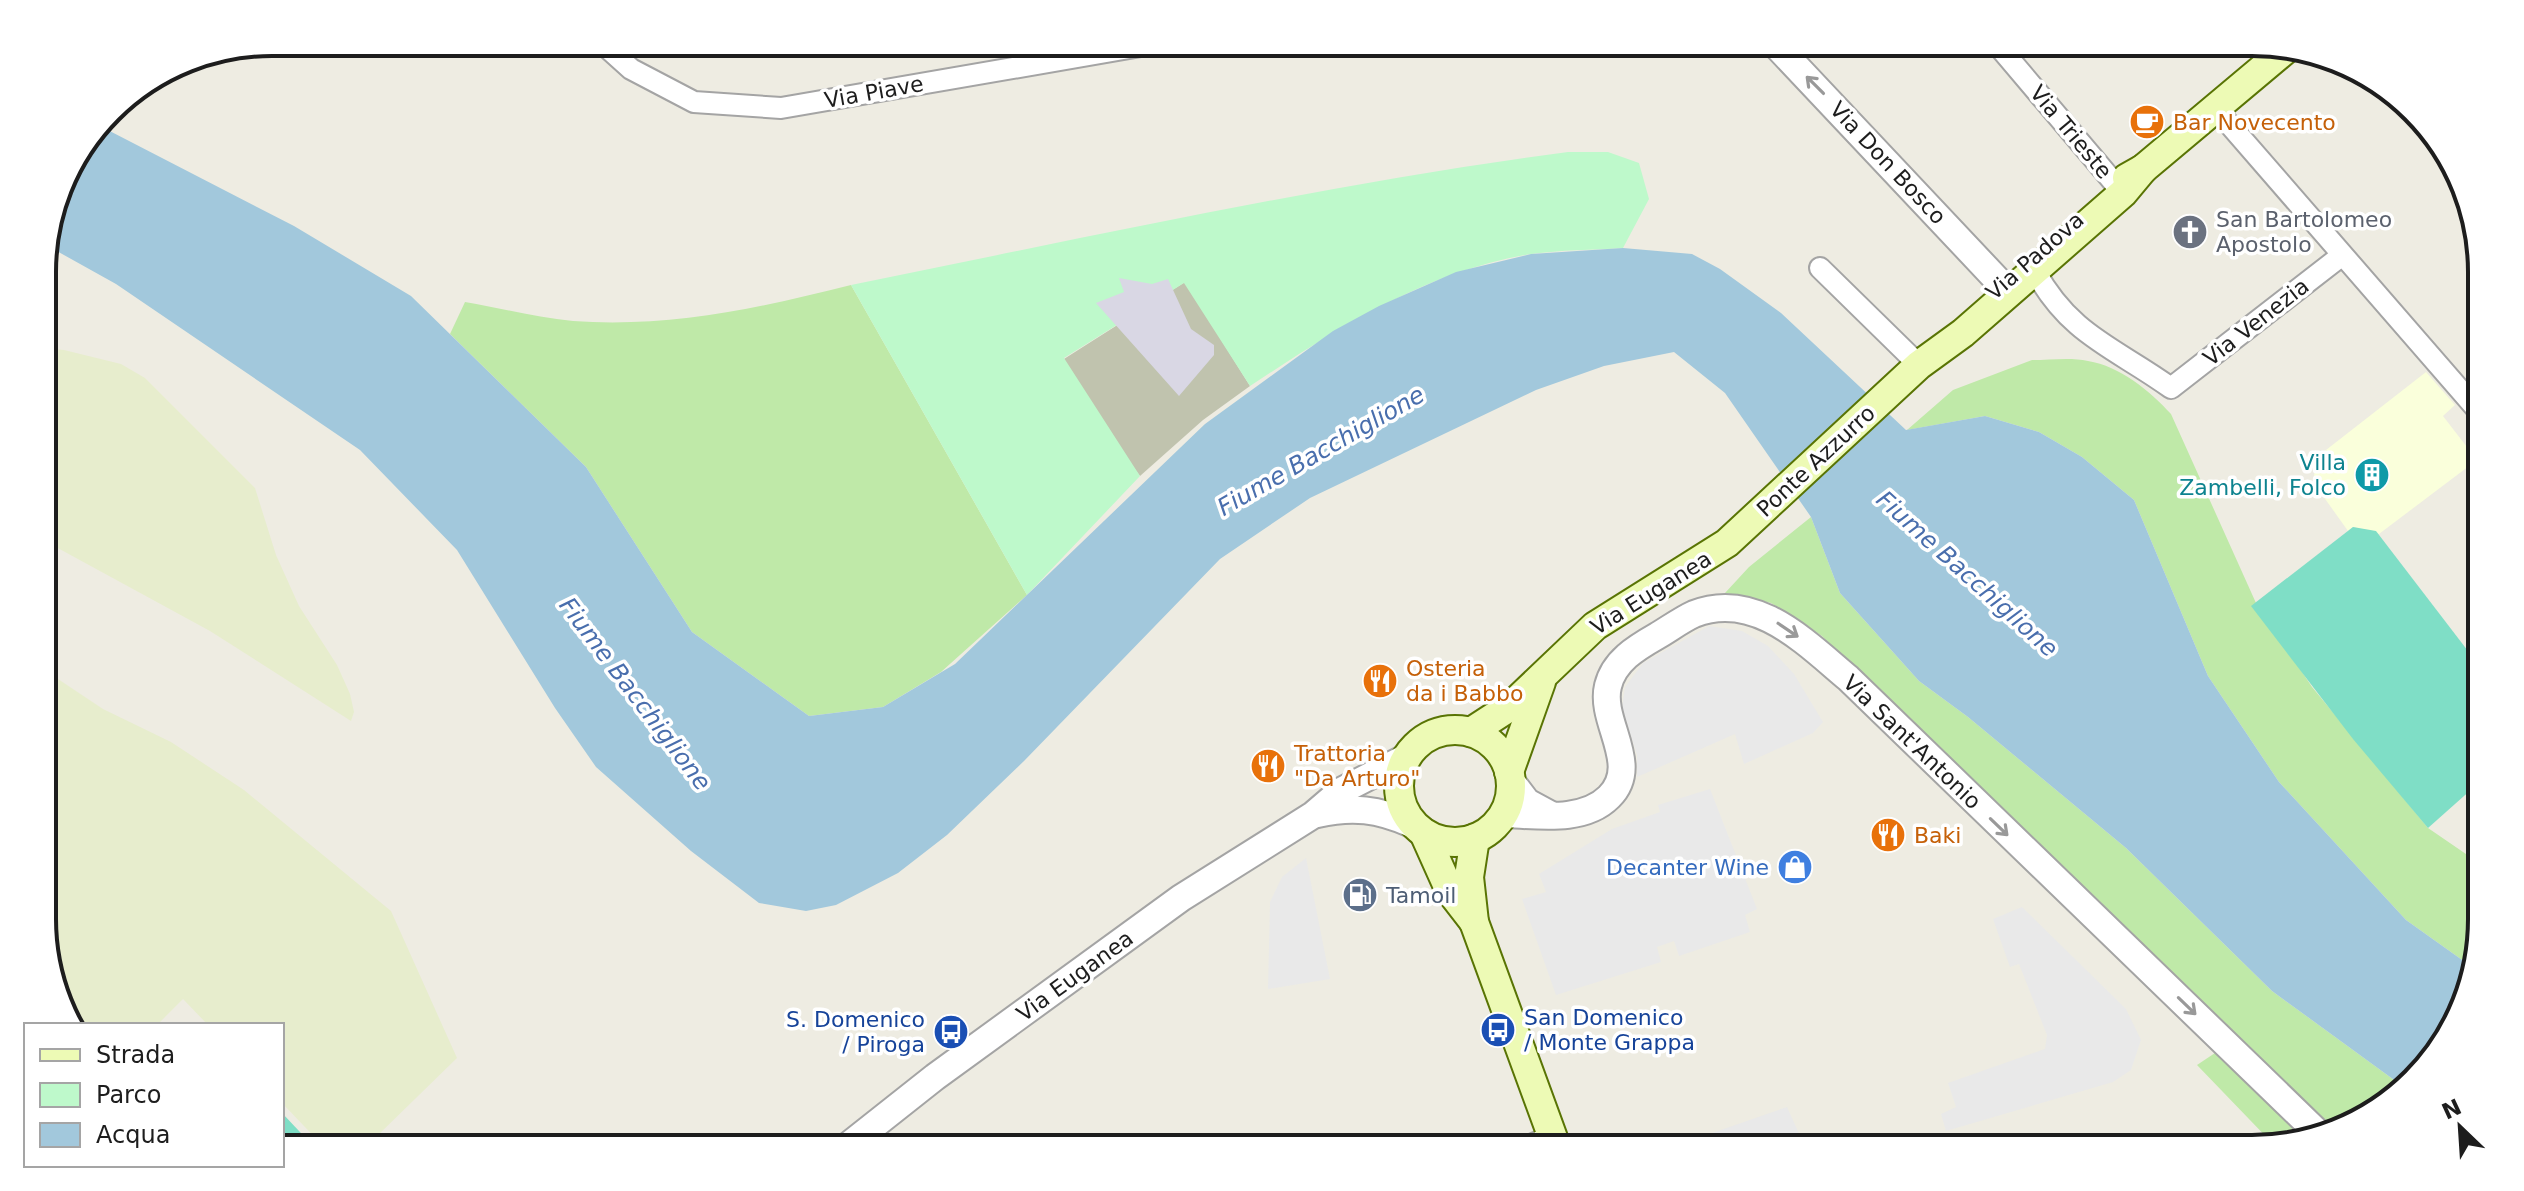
<svg xmlns="http://www.w3.org/2000/svg" width="2524" height="1191" font-family="'DejaVu Sans',sans-serif">
<rect width="100%" height="100%" fill="#eeece2"/>
<path fill="#faffdb" d="M2426,372L2455,405L2443,416L2477,460L2379,534L2353,527L2348,531L2313,482L2317,457Z"/>
<path fill="#c0c3ae" d="M1185,282L1250,386L1203,420L1140,476L1100,422L1064,359Z"/>
<g fill="#e7edcd">
<path d="M43,348L64,350L121,364L145,378L255,488L276,555L299,606L337,665L350,694L354,712L351,721L210,631L43,540Z"/>
<path d="M43,669L103,709L171,742L244,790L391,911L457,1058L375,1138L384,1149H326L282,1103V1025H208L183,999L157,1025H75L44,950Z"/>
</g>
<g fill="#bfe9a8">
<path d="M851,285L1027,595L941,672L883,707L809,716L692,632L586,467L450,334L465,302C501,308 537,318 573,321C668,328 760,308 851,285Z"/>
<path d="M2032,360C2050,360 2071,357 2088,361C2120,366 2150,391 2171,414L2256,603L2312,687L2428,828L2482,865V920L2472,967L2406,920L2279,782L2208,676L2134,500L2082,457L2039,432L1985,416L1907,430L1953,390Z"/>
<path d="M1811,517L1840,593L1919,681L1968,717L2126,848L2272,991L2401,1085L2380,1110L2275,1146L2197,1065L2227,1045L1978,803L1822,636L1771,603L1725,593L1749,567Z"/>
</g>
<path fill="#bef9cb" d="M1568,152H1608L1639,163L1649,199L1623,248C1592,250 1561,250 1531,254C1426,271 1337,329 1250,386L1184,283L1064,358L1140,476L1027,595L851,285C1089,237 1327,184 1568,152Z"/>
<g fill="#7fdec6">
<path d="M2353,527L2376,531L2481,668L2482,780L2428,828L2353,739L2251,606Z"/>
<path d="M282,1113L316,1149H282Z"/>
</g>
<g fill="#e9e9e9">
<path d="M1709,626L1742,631L1768,646L1794,674L1823,722L1813,733L1744,764L1735,734L1637,777V755L1622,708L1625,687L1643,663Z"/>
<path d="M1710,789L1757,909L1745,915L1750,932L1679,956L1674,941L1657,947L1661,962L1556,995L1522,899L1546,892L1539,874L1612,829L1660,812L1658,805Z"/>
<path d="M1306,858L1330,979L1268,989L1270,902L1282,877Z"/>
<path d="M2022,907L2126,1009L2141,1040L2131,1070L2113,1082L1946,1131L1941,1114L1956,1107L1948,1083L2045,1049L2047,1035L2019,964L2010,967L1993,919Z"/>
<path d="M1787,1107L1806,1149H1666Z"/>
</g>
<path fill="#d9d7e4" d="M1119,278L1152,284L1168,279L1191,329L1214,345V355L1179,396L1096,303L1124,292Z"/>
<path fill="#a2c8dc" d="M100,126L294,226L411,296L586,467L692,632L809,716L883,707L955,664L1205,424L1333,331L1379,306L1456,272L1531,254L1623,248L1692,254L1720,269L1781,313L1906,430L1985,416L2039,432L2082,457L2134,500L2208,676L2279,782L2406,920L2472,967L2464,1008L2401,1085L2272,991L2126,848L1968,717L1919,681L1840,593L1811,517L1725,393L1674,352L1604,366L1536,390L1310,498L1220,559L1024,761L947,835L898,873L836,905L806,911L759,903L691,851L596,767L555,708L457,550L360,450L116,284L46,245L66,170Z"/>
<g fill="none" stroke-linecap="round" stroke-linejoin="round">
<defs>
<g id="minor">
<path d="M601,42L631,69L694,102L781,108L1164,42"/>
<path d="M1995,42L2116,185"/>
<path d="M2216,109L2481,414"/>
<path d="M1820,268L1919,365"/>
<path d="M2035,271C2071,336 2114,347 2171,388L2341,256"/>
<path d="M1521,1149L1552,1136"/>
</g>
<g id="tertiary">
<path d="M1773,42L2002,285"/>
<path d="M1511,781L1527,802L1551,815"/>
<path d="M1317,814C1353,806 1378,809 1412,824"/>
<path d="M1504,814C1537,815 1583,823 1609,797C1642,765 1599,722 1608,686C1614,661 1636,648 1657,636C1669,629 1681,620 1694,614C1755,590 1805,642 1848,678L2317,1132"/>
<path d="M844,1149L935,1077L1181,898L1313,815L1341,791L1407,757"/>
</g>
<g id="secondary">
<path d="M2127,178L2143,169L2286,49"/>
<circle cx="1455" cy="786" r="56"/>
<path d="M1471,732L1511,706L1595,626L1727,543L1919,365L1963,333L2123,193L2143,169"/>
<path d="M1509,772L1541,682"/>
<path d="M1424,833L1450,891L1474,922"/>
<path d="M1475,838L1469,877L1474,922L1557,1149"/>
</g>
</defs>
<use href="#minor" stroke="#a4a4a4" stroke-width="24"/>
<use href="#tertiary" stroke="#a4a4a4" stroke-width="30"/>
<use href="#secondary" stroke="#597404" stroke-width="32"/>
<use href="#minor" stroke="#fff" stroke-width="20"/>
<use href="#tertiary" stroke="#fff" stroke-width="26"/>
<use href="#secondary" stroke="#edfab5" stroke-width="28"/>
</g>
<defs><path id="oneway-shaft" d="M-6 0H5M1.5-3L5.5 0L1.5 3" fill="none" stroke-width="1.6" stroke-linecap="round" stroke-linejoin="round" transform="scale(2)"/></defs>
<g stroke="#999">
<use href="#oneway-shaft" transform="translate(1815 85) rotate(-135)"/>
<use href="#oneway-shaft" transform="translate(1788 630) rotate(34)"/>
<use href="#oneway-shaft" transform="translate(1999 827) rotate(44)"/>
<use href="#oneway-shaft" transform="translate(2187 1006) rotate(44)"/>
</g>
<defs>
<symbol id="cafe-disc" viewBox="-11 -11 22 22"><circle r="9.5" fill="#e8710a" stroke="#fff"/><path d="M-5.5-4.5H6V0H3Q3 3.5 0 3.5H-2.5Q-5.5 3.5-5.5 0ZM3-3.2v2h1.7v-2ZM-6 4.5H4V6H-6Z" fill="#fff"/></symbol>
<symbol id="church-disc" viewBox="-11 -11 22 22"><circle r="9.5" fill="#6b7280" stroke="#fff"/><path d="M-1.2-6h2.4v3.5h3.3v2.4h-3.3V6h-2.4V-.1h-3.3v-2.4h3.3Z" fill="#fff"/></symbol>
<symbol id="building-disc" viewBox="-11 -11 22 22"><circle r="9.5" fill="#0f9aa8" stroke="#fff"/><path d="M-4-6H4V6H1V3H-1V6H-4ZM-2.5-4.3h1.7v1.8h-1.7ZM.8-4.3h1.7v1.8H.8ZM-2.5-1h1.7V.8h-1.7ZM.8-1h1.7V.8H.8Z" fill="#fff"/></symbol>
<symbol id="restaurant-disc" viewBox="-11 -11 22 22"><circle r="9.5" fill="#e8710a" stroke="#fff"/><path d="M-5-6h1v4h1v-4h1v4h1v-4h1v5L-1.5 .5V6h-2V.5L-5-1ZM5-6V6H3V1.5H1.5Q1.5-4 5-6Z" fill="#fff"/></symbol>
<symbol id="shop-disc" viewBox="-11 -11 22 22"><circle r="9.5" fill="#3f7fe0" stroke="#fff"/><path d="M-5-2.5h2.3a2.7 3.5 0 0 1 5.4 0H5L5.5 6h-11ZM-1.5-2.5h3a1.5 2.3 0 0 0-3 0Z" fill="#fff"/></symbol>
<symbol id="fuel-disc" viewBox="-11 -11 22 22"><circle r="9.5" fill="#5c6f8a" stroke="#fff"/><path d="M-5.5-6h7V0h2V4h1.3V-2.5L3-4.5l.8-.8L6-3V5H2.5V1h-1V6h-7ZM-4.2-4.7v3.2H.2V-4.7Z" fill="#fff"/></symbol>
<symbol id="bus-disc" viewBox="-11 -11 22 22"><circle r="9.5" fill="#1a4fb4" stroke="#fff"/><path d="M-5-6H5V4H4V6H2V4H-2V6H-4V4H-5ZM-3.5-4V0h7V-4ZM-3.5 1.2v1.5H-2V1.2ZM2 1.2v1.5H3.5V1.2Z" fill="#fff"/></symbol>
</defs>
<g fill-rule="evenodd">
<use href="#cafe-disc" x="2127" y="102" width="40" height="40"/>
<use href="#church-disc" x="2170" y="212" width="40" height="40"/>
<use href="#building-disc" x="2352" y="455" width="40" height="40"/>
<use href="#restaurant-disc" x="1360" y="661" width="40" height="40"/>
<use href="#restaurant-disc" x="1248" y="746" width="40" height="40"/>
<use href="#restaurant-disc" x="1868" y="815" width="40" height="40"/>
<use href="#shop-disc" x="1775" y="847" width="40" height="40"/>
<use href="#fuel-disc" x="1340" y="875" width="40" height="40"/>
<use href="#bus-disc" x="1478" y="1010" width="40" height="40"/>
<use href="#bus-disc" x="931" y="1012" width="40" height="40"/>
</g>
<g text-anchor="middle" dominant-baseline="central" stroke-width="7" stroke-linejoin="round" paint-order="stroke">
<g font-size="22" fill="#1d1d1d" stroke="#fff">
<text transform="translate(874 92) rotate(-10)">Via Piave</text>
<text transform="translate(2071 132) rotate(50)">Via Trieste</text>
<text transform="translate(1888 163) rotate(47)">Via Don Bosco</text>
<text transform="translate(2035 256) rotate(-41)">Via Padova</text>
<text transform="translate(2256 322) rotate(-38)">Via Venezia</text>
<text transform="translate(1816 461) rotate(-43)">Ponte Azzurro</text>
<text transform="translate(1651 593) rotate(-32)">Via Euganea</text>
<text transform="translate(1912 742) rotate(44)">Via Sant'Antonio</text>
<text transform="translate(1075 976) rotate(-36)">Via Euganea</text>
</g>
<g font-size="22" fill="#c56008" stroke="#fff" text-anchor="start">
<text x="2173" y="122">Bar Novecento</text>
<text x="1406" y="668">Osteria<tspan x="1406" dy="25">da i Babbo</tspan></text>
<text x="1294" y="753">Trattoria<tspan x="1294" dy="25">"Da Arturo"</tspan></text>
<text x="1914" y="835">Baki</text>
</g>
<g font-size="22" fill="#5b616d" stroke="#fff" text-anchor="start">
<text x="2216" y="219">San Bartolomeo<tspan x="2216" dy="25">Apostolo</tspan></text>
</g>
<g font-size="22" fill="#0d838f" stroke="#fff" text-anchor="end">
<text x="2346" y="462">Villa<tspan x="2346" dy="25">Zambelli, Folco</tspan></text>
</g>
<g font-size="22" fill="#366cbe" stroke="#fff" text-anchor="end">
<text x="1769" y="867">Decanter Wine</text>
</g>
<g font-size="22" fill="#4e5e75" stroke="#fff" text-anchor="start">
<text x="1386" y="895">Tamoil</text>
</g>
<g font-size="22" fill="#164399" stroke="#fff" text-anchor="start">
<text x="1524" y="1017">San Domenico<tspan x="1524" dy="25">/ Monte Grappa</tspan></text>
<text x="925" y="1019" text-anchor="end">S. Domenico<tspan x="925" dy="25">/ Piroga</tspan></text>
</g>
<g font-size="24" font-style="italic" fill="#496ead" stroke="#fff">
<text transform="translate(1321 451) rotate(-30)">Fiume Bacchiglione</text>
<text transform="translate(1967 574) rotate(42)">Fiume Bacchiglione</text>
<text transform="translate(635 694) rotate(53)">Fiume Bacchiglione</text>
</g>
</g>
<path d="M0 0H2524V1191H0ZM272 56H2252A216 216 0 0 1 2468 272V919A216 216 0 0 1 2252 1135H272A216 216 0 0 1 56 919V272A216 216 0 0 1 272 56Z" fill="#fff" fill-rule="evenodd"/>
<path fill="none" stroke="#1d1d1d" stroke-width="4" d="M272 56H2252A216 216 0 0 1 2468 272V919A216 216 0 0 1 2252 1135H272A216 216 0 0 1 56 919V272A216 216 0 0 1 272 56Z"/>
<rect x="24" y="1023" width="260" height="144" fill="#ffffff" stroke="#a5a5a5" stroke-width="2"/>
<rect x="40" y="1049" width="40" height="12" fill="#edfab5" stroke="#a5a5a5" stroke-width="2"/>
<text x="96" y="1063" font-size="24" fill="#1d1d1d">Strada</text>
<rect x="40" y="1083" width="40" height="24" fill="#bef9cb" stroke="#a5a5a5" stroke-width="2"/>
<text x="96" y="1103" font-size="24" fill="#1d1d1d">Parco</text>
<rect x="40" y="1123" width="40" height="24" fill="#a2c8dc" stroke="#a5a5a5" stroke-width="2"/>
<text x="96" y="1143" font-size="24" fill="#1d1d1d">Acqua</text>
<g transform="translate(2460 1127) rotate(335)" stroke="#ffffff" stroke-width="6" paint-order="stroke">
<path d="M0-6L14 30L0 20L-14 30Z" fill="#1d1d1d"/>
<text y="-12" font-size="22" font-weight="bold" text-anchor="middle" fill="#1d1d1d">N</text>
</g>
</svg>
